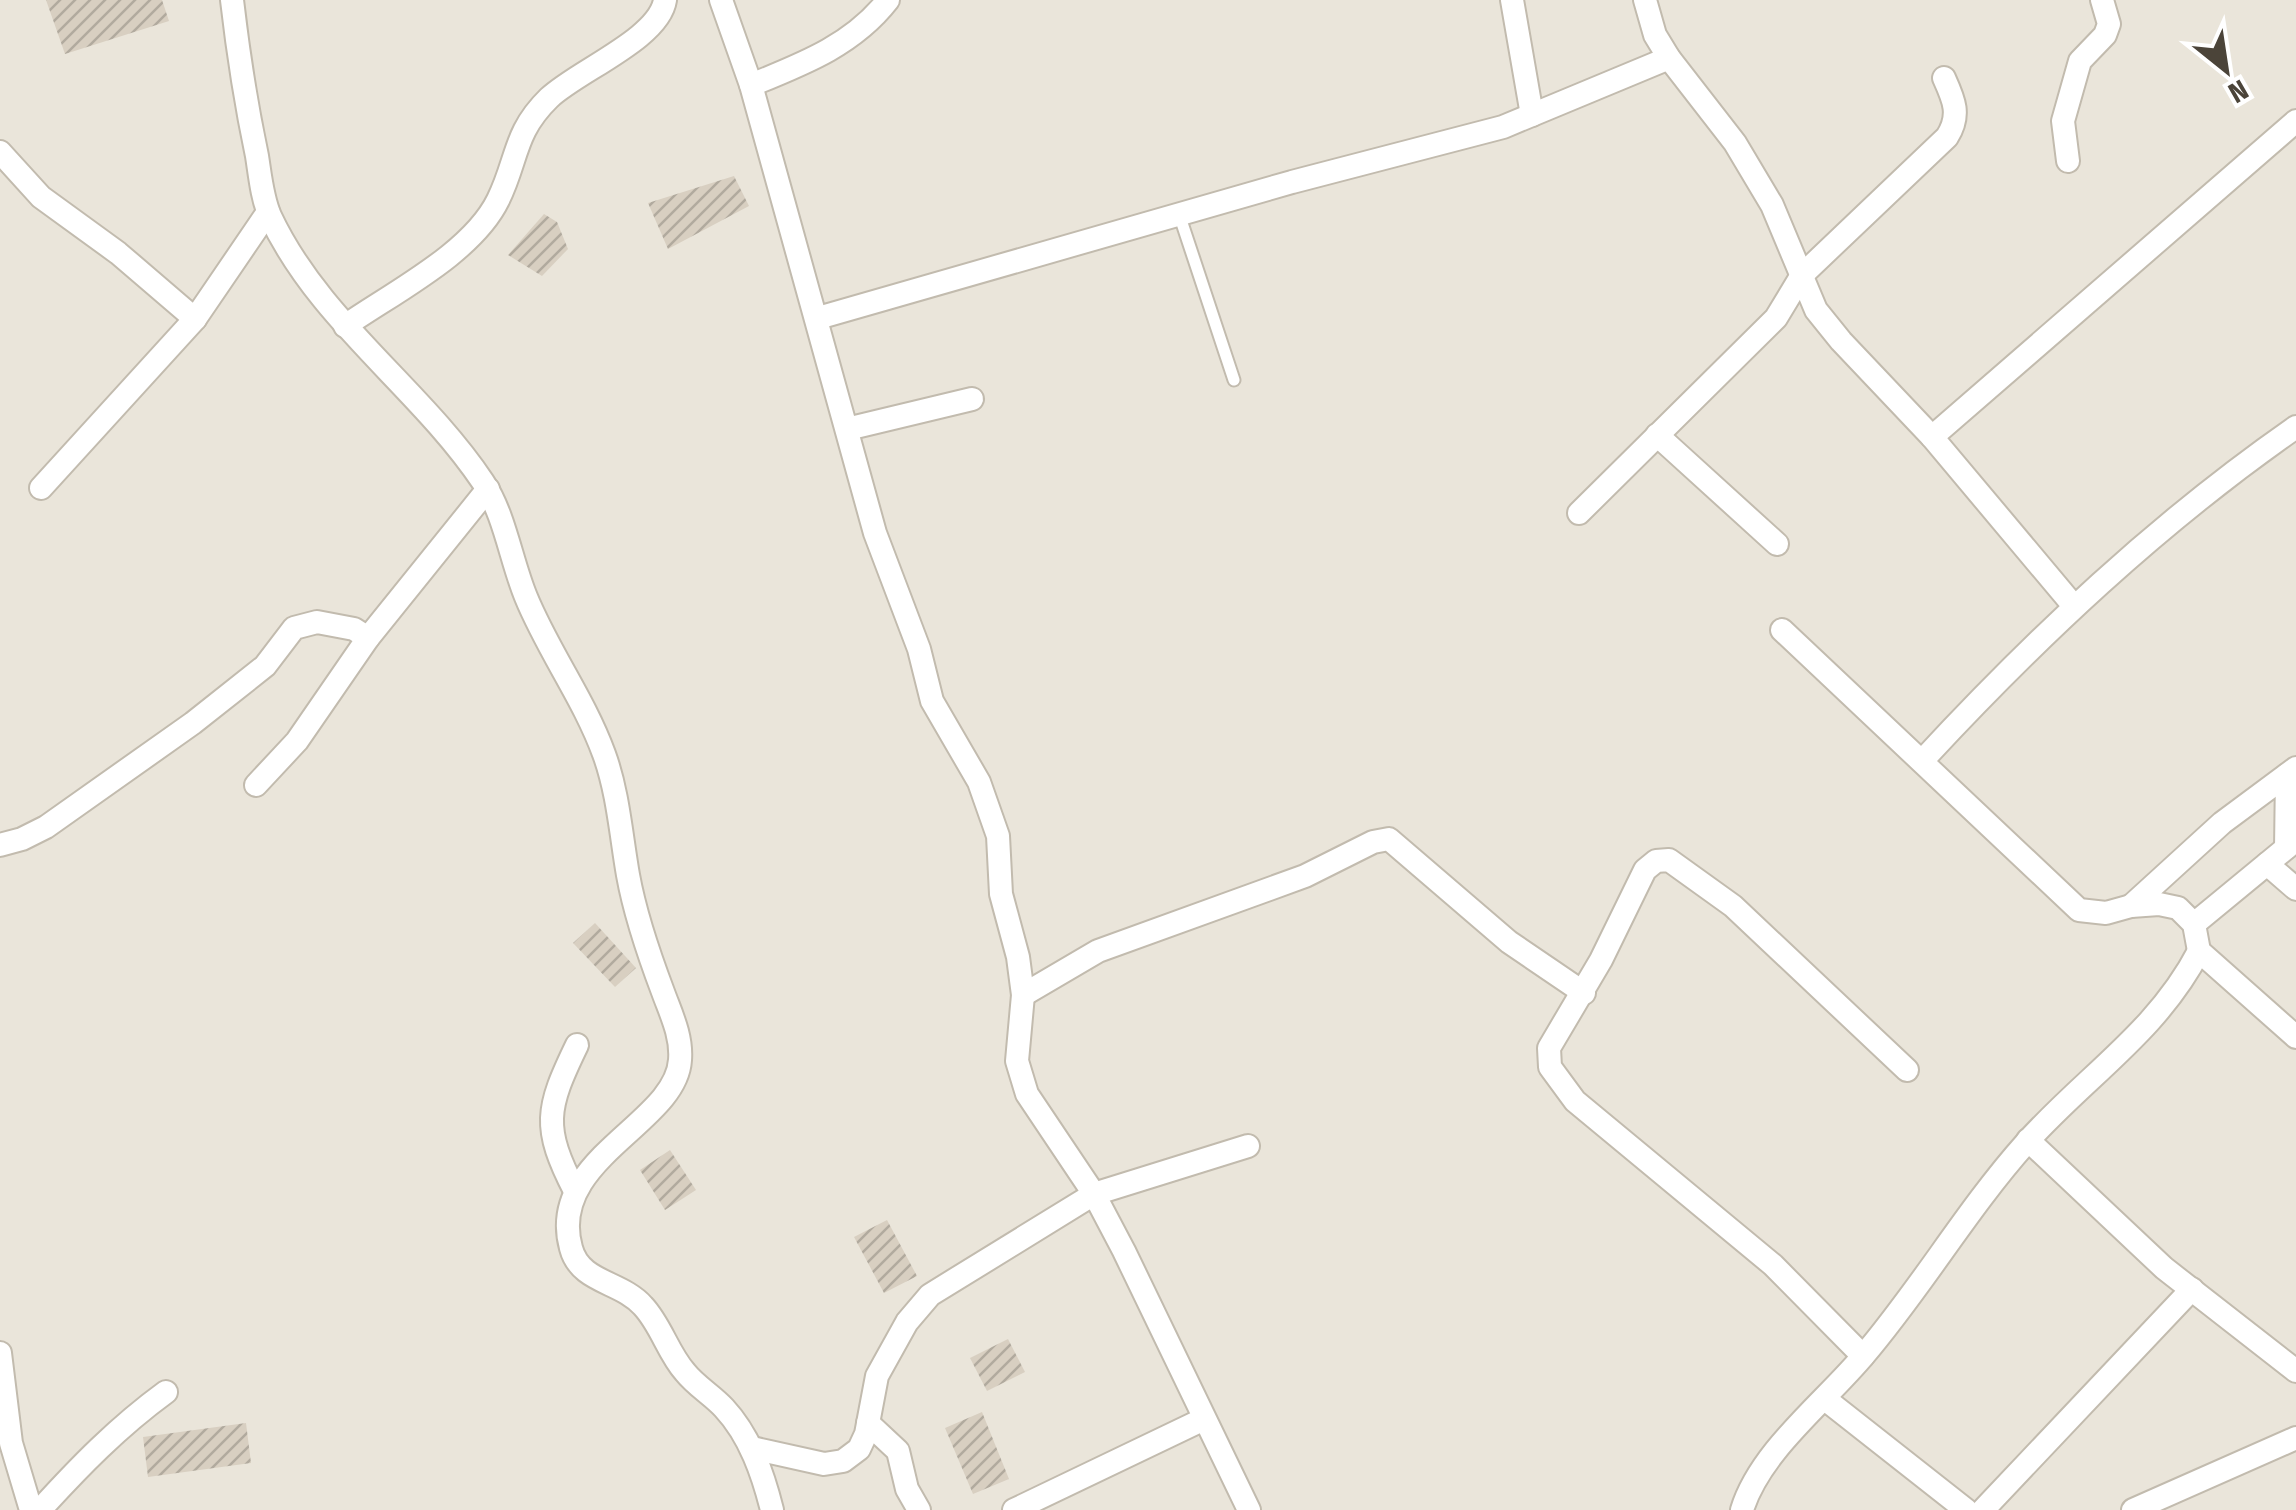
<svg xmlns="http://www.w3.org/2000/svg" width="2296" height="1510" font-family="'Fira Sans Condensed',sans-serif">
<defs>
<pattern id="building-hatch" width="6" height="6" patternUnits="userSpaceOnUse" patternTransform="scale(2.5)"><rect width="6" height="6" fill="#d8cfc1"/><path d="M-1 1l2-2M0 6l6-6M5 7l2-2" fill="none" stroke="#b1aa9e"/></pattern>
</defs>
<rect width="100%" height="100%" fill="#f6f3ec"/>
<rect fill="#eae5da" x="0" y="0" width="2296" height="1510"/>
<g fill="url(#building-hatch)">
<path d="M46,0H162L169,21L65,54Z"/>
<path d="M734,176L749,206L668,249L648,203Z"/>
<path d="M544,214L557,222L568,249L542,276L508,255Z"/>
<path d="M595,923L636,968L615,987L573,943Z"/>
<path d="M670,1150L696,1190L665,1210L640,1170Z"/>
<path d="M887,1220L917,1276L884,1293L854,1237Z"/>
<path d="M1008,1339L1025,1372L987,1391L970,1358Z"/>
<path d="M982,1412L1009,1479L973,1494L945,1428Z"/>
<path d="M246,1423L251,1463L148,1477L143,1437Z"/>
</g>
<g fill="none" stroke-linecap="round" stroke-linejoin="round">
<defs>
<path id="lane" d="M1179,214L1234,380"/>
<g id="street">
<path d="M232,0C238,52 246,104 257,156C260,175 262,198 270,216C319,321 420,388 483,482C505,515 511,561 526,597C548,651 584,699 604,754C618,792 621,835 628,875C635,914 649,955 663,992C671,1014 682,1036 680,1060C676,1124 546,1159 571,1248C580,1283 621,1281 643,1306C661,1325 668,1353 685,1372C696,1386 712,1395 724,1408C750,1436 763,1474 772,1510"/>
<path d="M721,0L751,85L875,533L919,649L932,701L979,782L998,836L1001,894L1018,957L1023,995L1017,1061L1027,1094L1094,1194L1124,1251L1249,1510"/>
<path d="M1512,0L1532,115"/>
<path d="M1645,0L1655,35L1669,58L1735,143L1772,205L1816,310L1841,341L1932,437L2073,605"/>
<path d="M751,85C803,64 853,45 888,0"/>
<path d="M0,152L41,197L118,253L195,319L268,212"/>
<path d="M2068,161L2063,121L2080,61L2105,35L2109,24L2102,0"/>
<path d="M818,318L1292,182L1503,127L1669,58"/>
<path d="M345,326C394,292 472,253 498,200C518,160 513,133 549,98C577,71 659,39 665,0"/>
<path d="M847,429L972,399"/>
<path d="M1657,435L1777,544"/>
<path d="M1932,437L2296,121"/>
<path d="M41,488L195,319"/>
<path d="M1579,513L1776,318L1802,275L1947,137C1961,115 1954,100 1944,78"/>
<path d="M1782,630L2079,910L2106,913L2131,906L2159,904L2178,908L2194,924L2199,951L2296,1037"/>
<path d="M1922,761C2036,638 2158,523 2296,427"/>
<path d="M256,785L297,741L368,638L488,489"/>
<path d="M0,845L22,839L46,827L193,723L265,666L294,628L317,622L354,629L368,638"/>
<path d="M2286,848L2287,775"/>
<path d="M2267,864L2296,889"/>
<path d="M2131,906L2222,823L2296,768"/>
<path d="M2194,924L2296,840"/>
<path d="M1023,995L1098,951L1305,876L1373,842L1389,839L1509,942L1584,993"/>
<path d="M2028,1140L2164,1268L2296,1371"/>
<path d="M575,1191C542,1127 546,1109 577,1045"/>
<path d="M0,1353L11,1443L31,1510"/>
<path d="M1863,1356L1773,1265L1575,1101L1550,1067L1549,1048L1601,960L1645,870L1656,861L1669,860L1733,906L1907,1070"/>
<path d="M1825,1399L1966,1510"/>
<path d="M868,1423L898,1451L907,1489L919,1510"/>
<path d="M752,1448L824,1464L843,1461L859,1449L866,1434L877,1376L907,1322L930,1295L1094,1194L1248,1146"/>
<path d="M40,1510C79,1467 118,1427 166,1392"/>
<path d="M1014,1510L1204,1419"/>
<path d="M1742,1510C1760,1451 1825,1402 1864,1355C1922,1287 1967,1209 2026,1143C2086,1076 2157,1032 2199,951"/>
<path d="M1983,1510L2192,1289"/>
<path d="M2133,1510L2296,1438"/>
</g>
</defs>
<use href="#lane" stroke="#c2bbae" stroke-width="15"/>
<use href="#street" stroke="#c2bbae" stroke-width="26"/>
<use href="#lane" stroke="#fff" stroke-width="11"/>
<use href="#street" stroke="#fff" stroke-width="22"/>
</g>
<g transform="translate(2226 70) rotate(150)" stroke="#ffffff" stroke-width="8" paint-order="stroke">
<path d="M0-8L18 38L0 25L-18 38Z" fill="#4b4439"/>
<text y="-15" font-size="28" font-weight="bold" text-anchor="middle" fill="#4b4439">N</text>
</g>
</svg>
